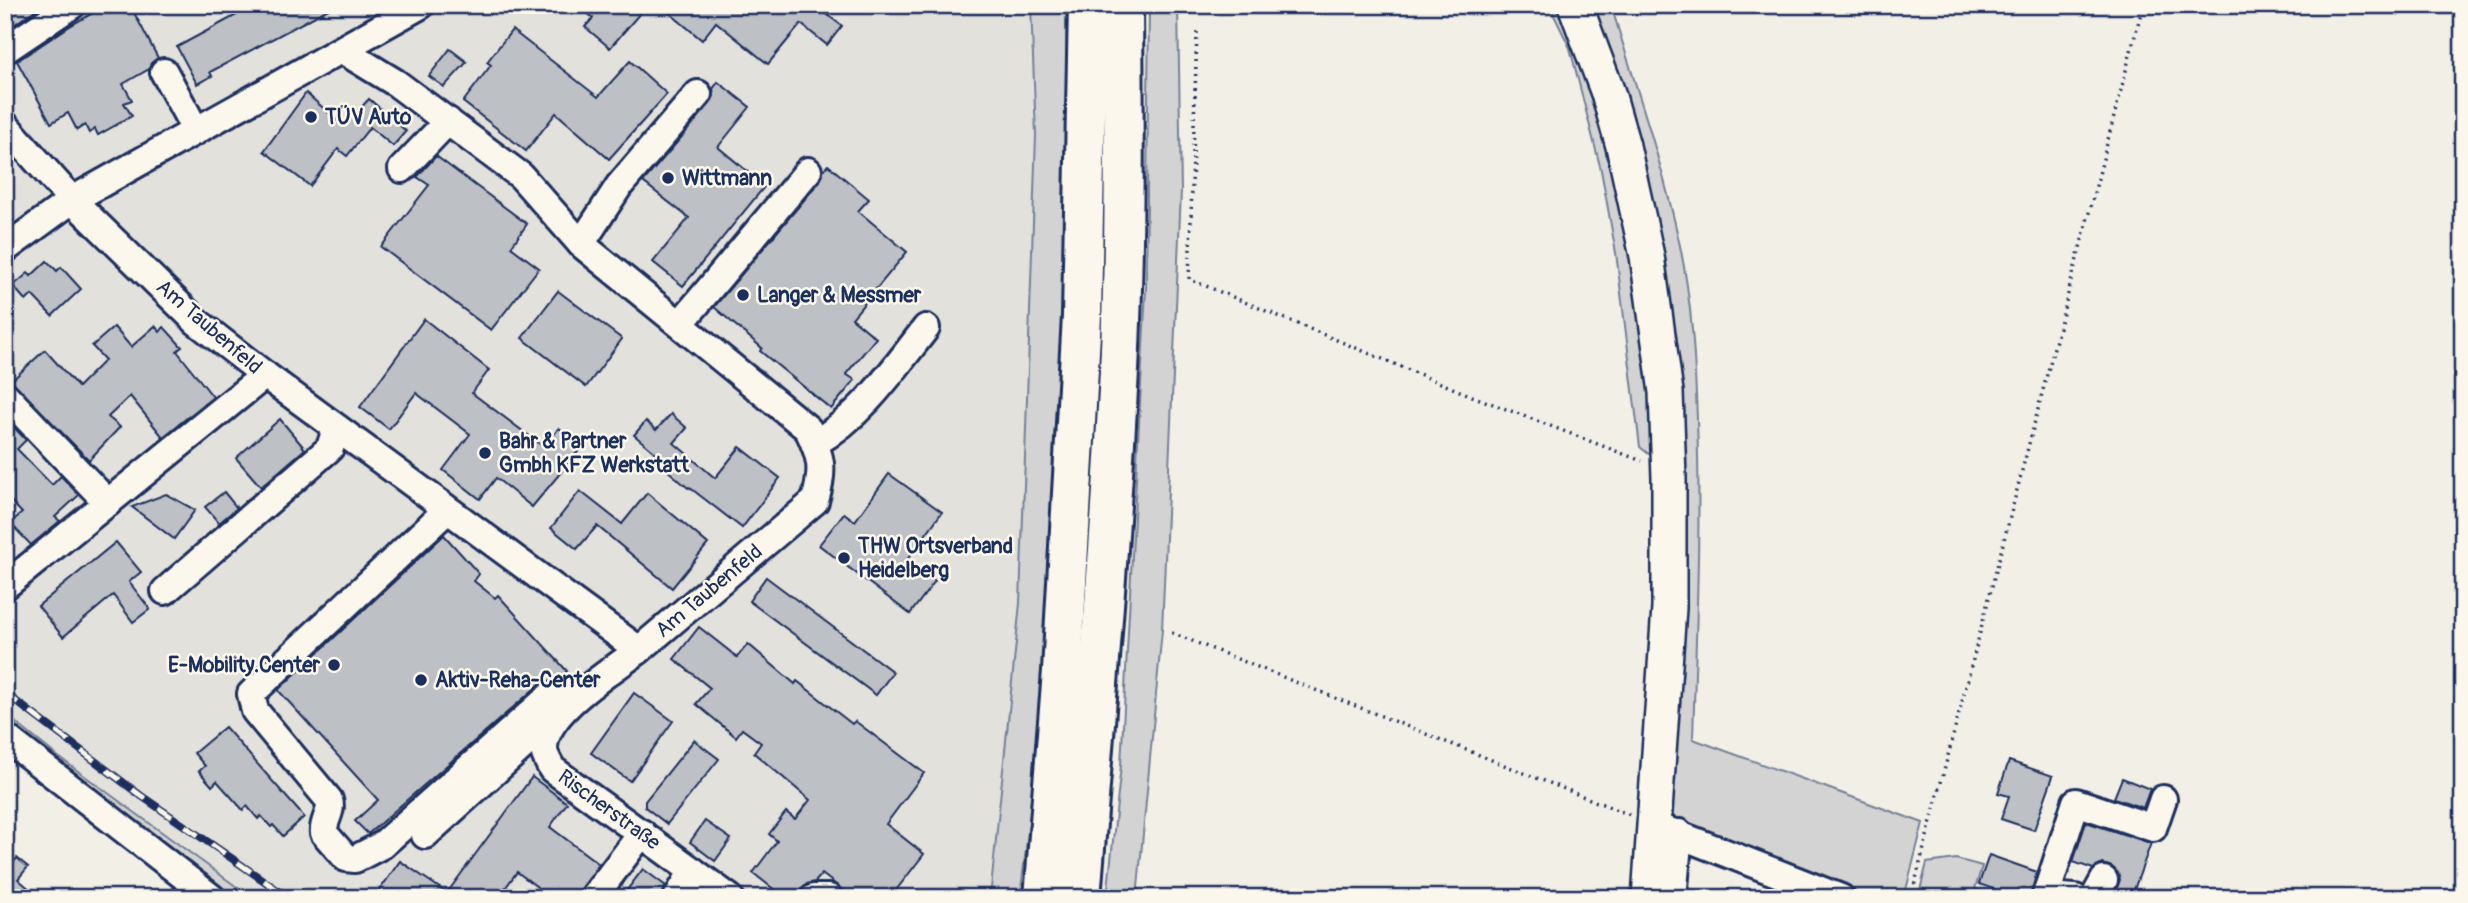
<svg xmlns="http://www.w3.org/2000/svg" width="2468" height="903" font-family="Pangolin,sans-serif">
<rect width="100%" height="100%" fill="#f2efe6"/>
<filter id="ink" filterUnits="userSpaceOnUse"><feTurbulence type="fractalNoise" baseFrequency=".0143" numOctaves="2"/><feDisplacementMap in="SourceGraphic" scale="14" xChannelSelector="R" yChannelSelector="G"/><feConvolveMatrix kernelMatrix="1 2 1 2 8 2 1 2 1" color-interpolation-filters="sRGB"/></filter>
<g filter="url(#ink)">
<path fill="#e2e1dc" d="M5,5H1041L1020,603L990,898H252L56,755L5,714Z"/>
<g fill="#d2d3d2" stroke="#768198" stroke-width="2">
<path d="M1031,5H1066L1067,162L1058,442L1043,707L1020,898H990L1020,603L1036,135Z"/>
<path d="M1149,5H1178L1181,191L1162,630L1137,898H1107L1121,765L1146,289Z"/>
<path d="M1549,5H1566C1592,71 1618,136 1632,206C1672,407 1660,599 1650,801H1643L1646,765L1644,755L1655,583V459L1640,447L1616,253L1601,170L1570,48Z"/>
<path d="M1589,5H1611C1635,85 1663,164 1680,246C1692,302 1695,362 1697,420C1701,526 1696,633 1693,739L1923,823L1904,898H1871L1687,825L1673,818L1668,809L1679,399Z"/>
<path d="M5,714L56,755L252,898H195L5,751Z"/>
<path d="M1956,859L1982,866L1975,889L1993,896L1992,898H1918L1927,863Z"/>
</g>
<g fill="#bdc0c4" stroke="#1b2f5e" stroke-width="2">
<path d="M5,5H42L5,31Z"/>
<path d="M107,5H130L158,58L151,63L149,69L123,84L132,100L124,103L132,116L98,135L95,129L89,133L85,125L77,130L68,113L51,123L17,61L70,26Z"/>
<path d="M255,5H336L210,72L212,76L197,84L177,47Z"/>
<path d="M578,5H647L610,48L585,27L593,18Z"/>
<path d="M660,5H815L842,26L827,45L801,24L768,64L716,22L702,40Z"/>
<path d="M512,30L598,97L630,61L667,94L609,159L556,113L526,151L463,102L491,65L487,62Z"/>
<path d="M450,49L467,62L444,87L429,76Z"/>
<path d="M718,82L750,107L718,147L765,186L683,286L653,262L689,218L643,182L710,104L714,96L713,89Z"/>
<path d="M306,93L344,126L369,99L406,131L393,146L370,127L347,156L338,149L310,186L264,151Z"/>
<path d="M436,156L527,224L511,247L539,268L491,330L381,247L429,185L417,177Z"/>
<path d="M828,165L869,199L858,211L907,252L852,318L876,338L846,374L855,380L831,409L760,351L762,348L714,307L820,181L823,170Z"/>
<path d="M47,261L57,271L61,267L81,289L52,316L32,295L26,301L13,286L28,273L31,276Z"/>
<path d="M558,291L622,339L586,387L522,338Z"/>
<path d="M424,319L489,370L472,393L544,447L559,428L582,447L532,507L496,478L480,499L443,470L470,434L416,393L389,429L360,407Z"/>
<path d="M155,326L160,332L164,327L182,347L177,351L213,397L163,437L130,396L108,417L120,427L89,460L11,381L45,350L78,387L105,360L92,346L114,327L131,347Z"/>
<path d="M671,414L687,428L674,443L715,478L740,447L780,478L742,528L689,487L688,488L666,469L670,465L634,435L646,421L656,430Z"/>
<path d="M5,418L26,440L17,449L52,485L61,476L79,495L55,517L60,521L31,545L10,523L22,513L5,495Z"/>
<path d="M280,419L305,449L261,487L236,458Z"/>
<path d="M889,474L942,512L907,560L935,581L910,614L819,545L844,513L855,521Z"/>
<path d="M580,491L622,524L647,493L708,544L672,588L597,526L577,549L551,528Z"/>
<path d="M224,492L237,508L219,523L205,507Z"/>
<path d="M166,494L195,510L174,539L132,507Z"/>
<path d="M444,535L479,574L474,581L495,598L498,595L567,671L558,680L540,684L368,834L355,821L378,800L278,690Z"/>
<path d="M116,542L141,572L129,582L150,609L133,622L113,595L63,637L38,606Z"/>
<path d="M766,577L893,672L876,695L749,601Z"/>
<path d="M699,627L737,657L748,644L795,684L797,681L852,724L855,721L924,773L886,824L924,854L890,898H853L822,874L815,882L807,884L801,890L798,898H785L753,873L777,841L769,834L786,812L795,819L810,800L754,753L761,743L742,729L736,737L696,704L710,688L674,659Z"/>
<path d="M634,693L673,721L630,781L591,753Z"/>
<path d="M225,727L304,817L283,836L273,825L271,827L261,816L258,819L247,806L243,810L217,781L212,786L199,771L205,766L194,753Z"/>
<path d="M694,740L719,759L667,824L645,807V801Z"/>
<path d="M2009,761L2053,776L2034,830L2001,819L2009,796L1998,793Z"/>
<path d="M532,777L567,803L550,827L599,864L576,898H552L517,872L498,898H374L400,861L447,893Z"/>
<path d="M2122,778L2150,789L2143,808L2114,798Z"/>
<path d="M705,821L731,839L715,861L690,842Z"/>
<path d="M2086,822L2151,843L2131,898H2112L2120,880L2118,873L2112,867L2103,864L2093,869L2073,862Z"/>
<path d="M1989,855L2037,872L2030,898H2018L1979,884Z"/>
<path d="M17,858L28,867L18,879L40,898H5V868L7,870Z"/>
<path d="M643,869L666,886L661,898H621Z"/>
</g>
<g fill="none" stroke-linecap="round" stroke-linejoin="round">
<defs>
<g id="minor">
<path d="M5,50L72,5"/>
<path d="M164,72L196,131"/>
<path d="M5,125L72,200L197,322L265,375L639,650L815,501C824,470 822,458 808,429L581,244L521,176L396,83L342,50"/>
<path d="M402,169L448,121"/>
<path d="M581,244L619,186L698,94"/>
<path d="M5,249L72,200L421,5"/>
<path d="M680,324L808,171"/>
<path d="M5,395L108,503"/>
<path d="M815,443C862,416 893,370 926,328"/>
<path d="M447,510L251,694L255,711L329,800C333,812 322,822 324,833L346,858L355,859L382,845L550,696L558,695L567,706"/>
<path d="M5,586L265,375"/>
<path d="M165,591L330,448L336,428"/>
<path d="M639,650C612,671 543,712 544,749C544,755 549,763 552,769L730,898"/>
<path d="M5,737L212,898"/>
<path d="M1654,825L1841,898"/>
<path d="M425,835L537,733L548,730"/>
<path d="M2047,896L2075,898"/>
<path d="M593,898L642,833"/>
<path d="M677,898L693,871"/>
<path d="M814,898H829"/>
<path d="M1673,898L1679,833"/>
<path d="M2045,898L2076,802L2153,828L2163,799"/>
<path d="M2094,898L2104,880"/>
</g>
<path id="major" d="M1575,5L1608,93L1623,146L1647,256L1666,392L1669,478V608L1649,898"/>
<g id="highway">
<path d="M1044,898L1062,671L1082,316L1088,5"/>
<path d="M1081,898C1095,722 1110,546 1119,370C1125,249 1124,127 1123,5"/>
</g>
</defs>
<use href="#minor" stroke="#1b2f5e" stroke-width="32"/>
<use href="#major" stroke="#1b2f5e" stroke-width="38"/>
<use href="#highway" stroke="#1b2f5e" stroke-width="44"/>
<g stroke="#1b2f5e" stroke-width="3.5" stroke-dasharray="2 5" stroke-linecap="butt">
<path d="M1197,32L1189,279L1472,396L1642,461"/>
<path d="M1172,633L1630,815"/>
<path d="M1911,898L2143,5"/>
</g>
<use href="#minor" stroke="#fbf7ec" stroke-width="26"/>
<use href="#major" stroke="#fbf7ec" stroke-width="33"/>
<use href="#highway" stroke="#fbf7ec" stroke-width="38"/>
<defs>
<path id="rail" d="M5,693L140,795L289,898"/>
</defs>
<use href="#rail" stroke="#1b2f5e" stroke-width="8"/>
<use href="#rail" stroke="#fbf7ec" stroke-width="5" stroke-dasharray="16" stroke-linecap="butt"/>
</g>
</g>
<g fill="#1b2f5e" stroke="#fbf7ec" stroke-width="2.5">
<circle cx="311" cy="117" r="7"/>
<circle cx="668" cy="178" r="7"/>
<circle cx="743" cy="295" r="7"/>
<circle cx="485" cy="453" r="7"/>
<circle cx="844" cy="558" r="7"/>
<circle cx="334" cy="665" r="7"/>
<circle cx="421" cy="680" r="7"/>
</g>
<g text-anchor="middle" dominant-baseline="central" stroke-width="5" stroke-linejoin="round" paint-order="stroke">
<g font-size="21" font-weight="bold" fill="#1b2f5e" stroke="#fbf7ec" text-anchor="start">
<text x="325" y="117">TÜV Auto</text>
<text x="682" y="178">Wittmann</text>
<text x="757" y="295">Langer &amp; Messmer</text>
<text x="499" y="441">Bahr &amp; Partner<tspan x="499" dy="24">Gmbh KFZ Werkstatt</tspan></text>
<text x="858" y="546">THW Ortsverband<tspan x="858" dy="24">Heidelberg</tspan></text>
<text x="320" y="665" text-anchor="end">E-Mobility.Center</text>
<text x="435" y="680">Aktiv-Reha-Center</text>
</g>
<g font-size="21" fill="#1b2f5e" stroke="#fbf7ec">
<text transform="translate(209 327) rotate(41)">Am Taubenfeld</text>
<text transform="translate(709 591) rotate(-40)">Am Taubenfeld</text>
<text transform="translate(609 810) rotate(36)">Rischerstraße</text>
</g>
</g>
<rect width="2468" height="903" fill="none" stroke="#fbf7ec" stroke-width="28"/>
<rect x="14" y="14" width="2440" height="875" fill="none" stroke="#1b2f5e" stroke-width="2.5" filter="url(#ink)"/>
</svg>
